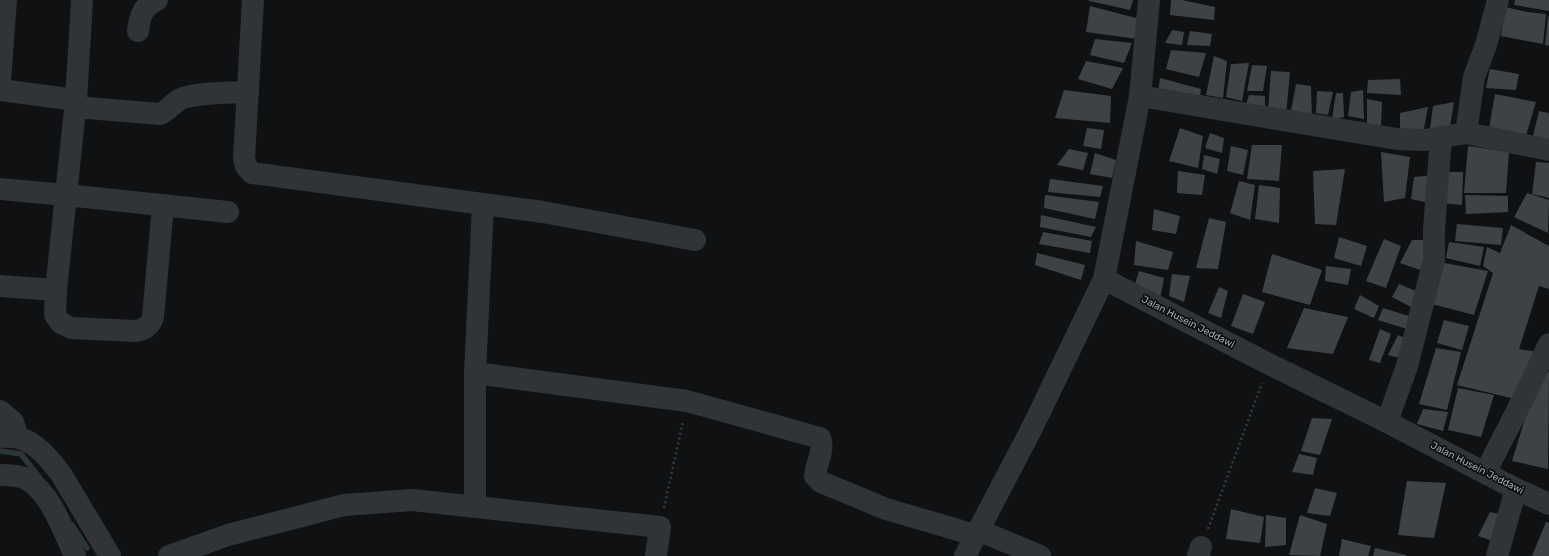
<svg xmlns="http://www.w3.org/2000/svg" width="1549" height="556" font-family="Rubik,sans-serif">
<rect width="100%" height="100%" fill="#101112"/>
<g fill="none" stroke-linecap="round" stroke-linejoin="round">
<g stroke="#2a363a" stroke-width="5.5">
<path d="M0,451L21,454L39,477"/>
<path d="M72,525L87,548"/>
</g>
</g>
<g fill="#3f4245">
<path d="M1089,0H1133L1130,10L1089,1Z"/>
<path d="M1171,0H1182L1215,7L1214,20L1170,15Z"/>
<path d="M1515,0H1549V11L1514,5Z"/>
<path d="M1090,6L1140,19L1137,39L1086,32Z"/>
<path d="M1505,7L1527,12L1546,14L1543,44L1501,36Z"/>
<path d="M1548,16H1549V46L1545,45Z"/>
<path d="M1172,30L1184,32L1182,45L1165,43Z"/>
<path d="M1190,31L1212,34L1210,46L1187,45Z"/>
<path d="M1095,39L1132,43L1124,63L1090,55Z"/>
<path d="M1171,50L1206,53L1199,77L1166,69Z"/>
<path d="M1214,56L1227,61L1223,98L1206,95Z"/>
<path d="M1086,61L1123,68L1112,89L1078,79Z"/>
<path d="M1249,63L1242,101L1226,97L1231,64Z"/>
<path d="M1252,65L1267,66L1263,91H1247Z"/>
<path d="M1490,69L1519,74L1516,90L1486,88Z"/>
<path d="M1271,71L1290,72L1286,115L1268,111Z"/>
<path d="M1160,78L1201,89L1200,97L1158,92Z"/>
<path d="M1400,79L1401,95L1367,93L1368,80Z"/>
<path d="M1296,84L1311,86L1312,119L1290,116Z"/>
<path d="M1064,90L1111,96L1110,123L1055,118Z"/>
<path d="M1363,90L1364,119L1348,116L1351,92Z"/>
<path d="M1317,91L1333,92L1328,115L1316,113Z"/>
<path d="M1336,93H1343L1344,117L1332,119Z"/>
<path d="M1495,94L1536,102L1524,142L1488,134Z"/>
<path d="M1249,95L1265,96V108H1245Z"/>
<path d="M1367,99L1382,102L1381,126L1367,124Z"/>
<path d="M1454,102L1450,127L1430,129L1433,106Z"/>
<path d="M1428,107L1423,134L1400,135V113Z"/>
<path d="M1539,111L1549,113V143L1532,140Z"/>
<path d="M1087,128L1104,130L1101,149L1083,146Z"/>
<path d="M1180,128L1203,136L1198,168L1169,161Z"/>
<path d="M1210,133L1224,138L1222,153L1205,148Z"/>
<path d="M1252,145H1282L1279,181L1247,179Z"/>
<path d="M1231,146L1248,150L1243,175L1227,171Z"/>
<path d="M1468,146L1509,152L1506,193H1464Z"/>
<path d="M1069,149L1088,153L1083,170L1057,165Z"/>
<path d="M1381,152L1410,157L1405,198L1384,202Z"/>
<path d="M1095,153L1116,160L1112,178L1090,174Z"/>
<path d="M1204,155L1220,159L1217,174L1202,169Z"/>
<path d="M1536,162L1549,163V198L1532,194Z"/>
<path d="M1345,169L1336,225L1315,224L1313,171Z"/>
<path d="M1178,171L1205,175L1202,195L1177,193Z"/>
<path d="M1439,172H1463L1462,205L1440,203Z"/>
<path d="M1434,175L1429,203L1411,199L1414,177Z"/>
<path d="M1050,179L1103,186L1100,197L1048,192Z"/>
<path d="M1239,181L1255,185L1250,220L1230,213Z"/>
<path d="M1259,185L1280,188L1279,223L1255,219Z"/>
<path d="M1527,193L1549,200L1548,233L1514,217Z"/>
<path d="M1045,195L1099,202L1095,219L1044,208Z"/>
<path d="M1465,195L1508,196V212L1466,214Z"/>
<path d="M1154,209L1180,216L1176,234L1152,230Z"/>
<path d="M1041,215L1096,227L1091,237L1040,227Z"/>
<path d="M1209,218L1226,222L1218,269L1196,268Z"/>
<path d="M1457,224L1503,228L1501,245L1455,241Z"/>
<path d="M1511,225L1549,246V289L1539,286L1519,349L1537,352L1515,399L1457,385L1493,273L1483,266L1487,247L1500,253Z"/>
<path d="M1043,232L1092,241L1090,253L1039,244Z"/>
<path d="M1339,237L1367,246L1361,266L1334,258Z"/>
<path d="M1384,239L1401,246L1386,288L1366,281Z"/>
<path d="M1412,240H1430L1423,271L1400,263Z"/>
<path d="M1136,241L1173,252L1168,270L1134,265Z"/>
<path d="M1449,242L1484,247L1480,266L1446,258Z"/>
<path d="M1037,253L1085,265L1081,280L1035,265Z"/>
<path d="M1272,254L1322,270L1310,305L1262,292Z"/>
<path d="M1439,262L1488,271L1474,315L1428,303Z"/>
<path d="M1326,266L1351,269L1348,285L1325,281Z"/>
<path d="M1139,271L1164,278L1160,299L1134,287Z"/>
<path d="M1172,274L1190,276L1184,302L1169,296Z"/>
<path d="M1399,284L1418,292L1411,307L1392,297Z"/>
<path d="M1219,287L1228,291L1221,318L1208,313Z"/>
<path d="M1243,294L1265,302L1253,334L1231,326Z"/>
<path d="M1360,295L1379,306L1374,318L1354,309Z"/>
<path d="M1304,308L1348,317L1333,354L1287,348Z"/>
<path d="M1383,308L1412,317L1407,329L1378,320Z"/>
<path d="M1444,320L1469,326L1462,350L1437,343Z"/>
<path d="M1380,329L1391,334L1380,363L1369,360Z"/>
<path d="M1398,335L1407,339L1400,358L1388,355Z"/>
<path d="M1436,348L1461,352L1447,410L1419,404Z"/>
<path d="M1540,370L1549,372L1548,469L1512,461Z"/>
<path d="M1458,388L1494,395L1481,437L1448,430Z"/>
<path d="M1423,409L1448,412L1443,431L1417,424Z"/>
<path d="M1312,418L1332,419L1320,455L1301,451Z"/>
<path d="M1299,454L1317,458L1313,475L1292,472Z"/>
<path d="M1407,481L1446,483L1434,538L1398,535Z"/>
<path d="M1315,488L1337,493L1330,516L1307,513Z"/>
<path d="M1231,509L1264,517L1260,543L1226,539Z"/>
<path d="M1490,512L1504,515L1496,542L1478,536Z"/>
<path d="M1266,515L1286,518V545L1265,547Z"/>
<path d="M1300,515L1327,524L1320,556L1289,555Z"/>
<path d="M1546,522L1549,523V556H1532Z"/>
<path d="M1342,539L1371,546L1368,556H1339Z"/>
<path d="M1375,548L1406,555V556H1373Z"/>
</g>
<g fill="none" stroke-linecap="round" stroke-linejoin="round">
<g stroke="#373b3e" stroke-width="2.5" stroke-dasharray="2 3" stroke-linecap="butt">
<path d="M664,508L683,421"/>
<path d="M1208,529L1262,383"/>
</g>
<g stroke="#313437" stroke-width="22">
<path d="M253,0L244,158L246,166L252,173L543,212L695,240"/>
<path d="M138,31C140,16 142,7 157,0"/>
<path d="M0,81L6,0"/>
<path d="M0,90L76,100"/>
<path d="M1140,96L1397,139L1425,140L1466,133L1549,150"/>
<path d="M75,107L160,114C169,110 173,102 183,98C203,92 226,93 248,92"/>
<path d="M1466,133L1474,77L1486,45L1498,0"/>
<path d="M0,189L66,195L228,212"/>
<path d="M1104,279L1140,96L1149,0"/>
<path d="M0,286L56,290L76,100L82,0"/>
<path d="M56,290L55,315L61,323L71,328L135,331C144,330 150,326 153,317L163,205"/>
<path d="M475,373L687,401L820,438C825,450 816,463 815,476L821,482L886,509L975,535"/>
<path d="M0,411L13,422L18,437"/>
<path d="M1387,422L1407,366L1434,260V230L1441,137"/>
<path d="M1485,473L1525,395L1549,344"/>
<path d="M0,475C8,475 20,475 28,480C51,494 64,532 75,556"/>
<path d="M475,507V373L483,205"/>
<path d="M978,530L1040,556"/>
<path d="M169,556L228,535L344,505L412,500L660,527L656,556"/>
<path d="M1198,556L1201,547"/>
<path d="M1497,556L1516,489"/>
</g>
<g stroke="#313437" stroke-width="22">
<path d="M0,437C6,437 13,436 19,438C36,442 50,460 61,474L110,556"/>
<path d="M965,556L1031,430L1104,279L1269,364L1387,422L1516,489L1549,504"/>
</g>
</g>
<g text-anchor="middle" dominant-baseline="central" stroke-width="3.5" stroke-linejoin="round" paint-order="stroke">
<g font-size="10" fill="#a1abb3" stroke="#0b0c0d">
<text transform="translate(1188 322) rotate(27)">Jalan Husein Jeddawi</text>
<text transform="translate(1477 468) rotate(27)">Jalan Husein Jeddawi</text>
</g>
</g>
</svg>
